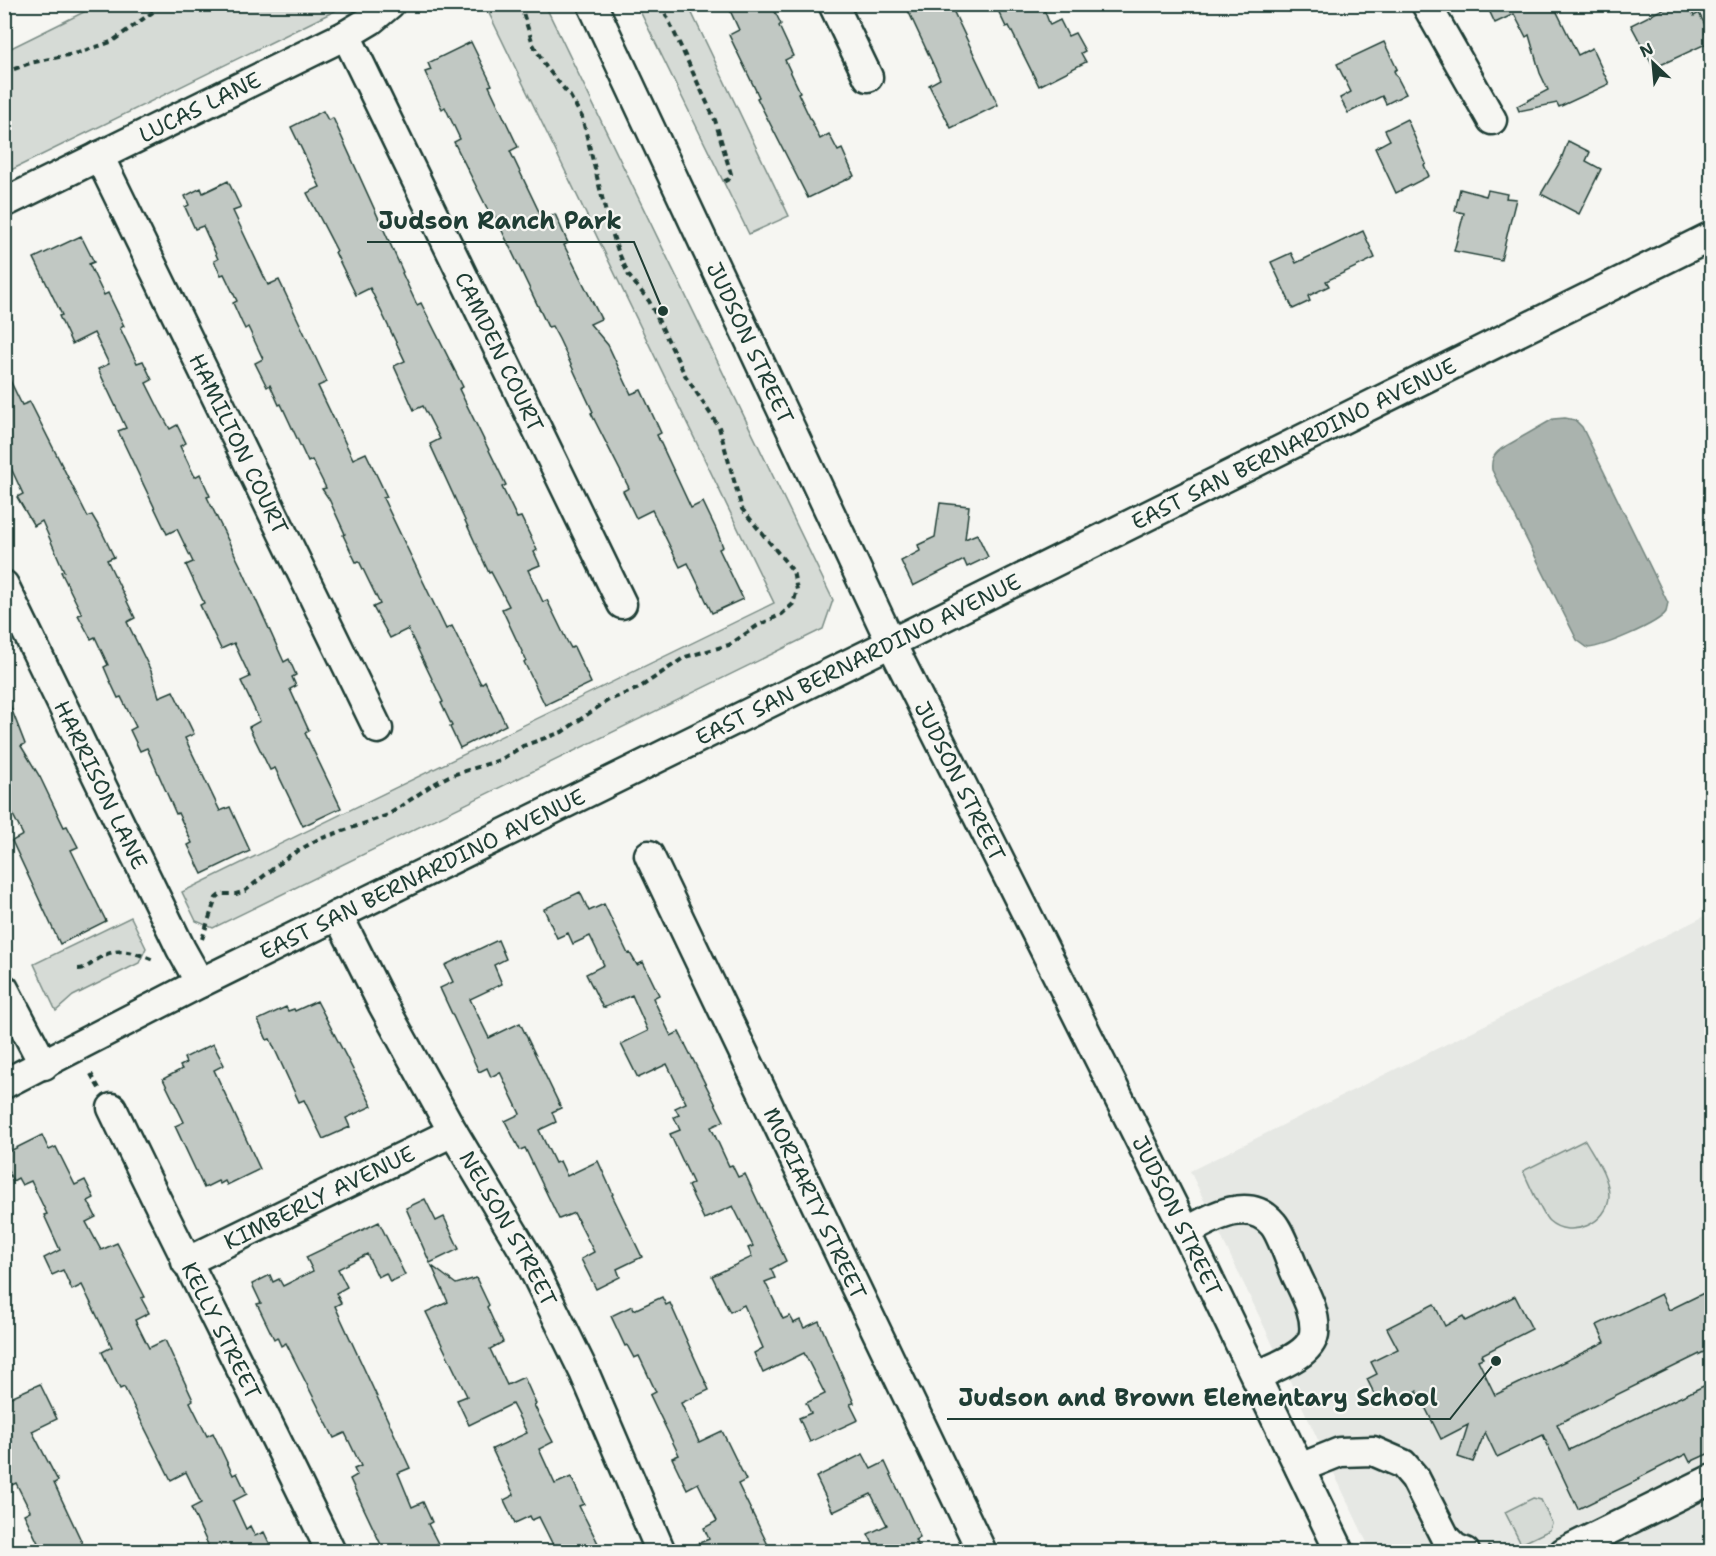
<svg xmlns="http://www.w3.org/2000/svg" width="1716" height="1556" font-family="'Shantell Sans',sans-serif">
<rect width="100%" height="100%" fill="#f6f6f2"/>
<filter id="ink" filterUnits="userSpaceOnUse"><feTurbulence type="fractalNoise" baseFrequency=".0167" numOctaves="2"/><feDisplacementMap in="SourceGraphic" scale="12" xChannelSelector="R" yChannelSelector="G"/><feConvolveMatrix kernelMatrix="1 2 1 2 8 2 1 2 1" color-interpolation-filters="sRGB"/></filter>
<g filter="url(#ink)">
<path fill="#e6e8e4" d="M1711,913V1551H1371L1190,1171Z"/>
<g fill="#d6dbd6" stroke="#7a8c85" stroke-width="1.5">
<path d="M100,4H347V5L5,173V51Z"/>
<path d="M485,5H545L833,600L823,629L213,928L196,921L182,892L774,603Z"/>
<path d="M637,5H688L789,216L749,234Z"/>
<path d="M131,917L146,948L139,963L73,996L56,1011L34,964Z"/>
<path d="M1585,1140C1594,1156 1609,1176 1609,1196C1609,1223 1570,1240 1549,1221C1542,1215 1528,1181 1523,1171Z"/>
<path d="M1533,1498L1541,1500L1552,1523L1550,1530L1521,1544L1505,1512Z"/>
</g>
<path fill="#aab3ae" stroke="#72847d" stroke-width="1.5" d="M1565,418L1575,420L1582,427L1668,603C1667,605 1667,610 1666,612C1658,624 1603,647 1588,648L1577,640L1492,470C1491,460 1493,455 1501,449L1553,419Z"/>
<g fill="#c1c8c3" stroke="#1f3d34" stroke-width="1.5">
<path d="M727,4H771L781,24L779,26L793,56L785,60L800,92L798,93L820,139L829,134L838,151L842,149L854,176L808,198L757,98L759,97L729,35L739,30Z"/>
<path d="M905,4H950L998,105L951,128L929,85L940,79Z"/>
<path d="M995,4H1042L1050,25L1060,20L1068,36L1075,33L1085,51L1081,53L1086,62L1039,86L1009,26L1006,27Z"/>
<path d="M1486,4H1553L1578,55L1592,48L1609,84L1559,107L1557,103L1519,111L1517,106L1548,90L1540,73L1529,35L1526,37L1514,14L1495,23Z"/>
<path d="M1673,4H1688L1694,16L1699,13L1708,31L1705,33L1710,42L1654,68L1631,25Z"/>
<path d="M471,42L492,85L489,86L518,147L510,151L543,220L555,214L568,243L564,245L601,319L590,324L608,345L631,394L641,390L661,433L657,435L691,508L703,502L716,529L723,547L719,549L743,599L712,613L688,563L680,567L652,510L636,518L623,491L629,488L591,413L593,412L559,339L552,326L548,327L494,214L491,216L454,142L460,139L445,107L442,109L425,72L431,70L428,63Z"/>
<path d="M1384,42L1397,69L1394,71L1406,94L1386,104L1382,96L1348,113L1340,98L1351,92L1337,64Z"/>
<path d="M323,111L328,120L333,118L403,272L402,273L417,305L421,303L463,387L459,389L506,485L502,487L517,518L521,517L537,550L534,552L540,565L528,570L543,602L547,600L567,641L571,648L574,647L591,683L545,705L524,662L526,660L502,609L509,606L491,572L489,573L430,444L440,439L423,406L414,410L394,366L405,361L370,288L356,295L335,252L337,251L307,193L320,187L291,127Z"/>
<path d="M1407,119L1426,164L1424,165L1429,176L1396,193L1375,148L1390,140L1385,130Z"/>
<path d="M1568,141L1590,152L1586,161L1601,169L1579,214L1541,194L1560,162Z"/>
<path d="M228,181L241,208L233,211L268,285L279,280L299,322L327,382L318,386L353,459L366,453L387,497L383,498L446,629L452,626L481,684L485,681L506,725L460,748L450,727L452,726L441,703L443,702L408,629L390,638L373,607L380,604L359,561L356,562L353,556L343,535L345,534L329,499L322,489L326,488L312,460L308,462L281,404L279,405L270,385L267,387L255,363L263,359L248,327L245,329L242,323L233,303L237,301L224,274L221,275L214,261L218,259L203,226L195,229L185,207L189,205L185,196L201,188L203,193Z"/>
<path d="M1460,189L1486,196L1488,190L1507,194L1506,198L1516,199L1501,260L1454,251L1464,213L1455,211Z"/>
<path d="M1363,231L1375,258L1326,281L1329,286L1308,296L1310,301L1293,309L1271,262L1291,253L1296,263Z"/>
<path d="M81,236L94,262L89,264L104,295L108,293L124,326L120,328L137,363L143,361L152,380L146,383L160,411L170,429L177,425L186,443L180,446L195,477L200,474L210,496L207,497L242,569L284,662L289,659L296,675L292,677L296,686L290,689L309,731L305,733L341,808L303,826L275,768L270,770L249,727L260,721L241,681L250,677L234,643L221,649L200,605L204,603L186,565L193,562L177,529L167,534L118,431L126,428L98,369L109,364L94,333L72,344L59,316L62,315L34,258Z"/>
<path d="M4,368L22,405L30,402L88,517L92,515L101,530L114,557L107,560L135,618L127,622L151,671L159,697L173,691L194,734L185,738L220,811L230,807L250,851L202,874L188,845L192,843L178,813L176,814L147,748L140,751L130,730L136,727L121,697L118,698L110,681L104,667L108,665L95,637L91,639L78,615L82,614L61,572L64,571L42,521L34,526L17,497L23,494L9,464L4,467Z"/>
<path d="M940,503L969,506L965,539L977,534L988,557L967,567L964,560L913,586L901,561L920,551L918,545L935,537Z"/>
<path d="M4,695H6L25,744L21,746L40,777L64,827L67,826L78,847L71,850L106,921L60,944L12,841L23,835L4,797Z"/>
<path d="M580,892L589,911L604,904L628,954L630,953L637,965L643,962L659,995L653,998L671,1036L679,1032L724,1121L711,1127L729,1166L732,1165L738,1177L745,1174L786,1261L771,1269L775,1278L765,1282L783,1319L790,1316L794,1323L800,1320L804,1328L819,1321L854,1403L850,1404L858,1420L810,1442L799,1418L811,1413L806,1403L825,1394L804,1353L763,1373L754,1353L763,1348L744,1305L730,1312L712,1276L752,1257L748,1248L753,1246L733,1206L704,1219L688,1186L693,1183L670,1134L680,1130L674,1117L679,1115L675,1108L686,1103L667,1064L638,1078L621,1044L648,1031L632,995L603,1008L586,974L604,965L590,936L573,944L568,933L557,938L544,909Z"/>
<path d="M498,940L506,959L494,965L502,984L470,999L489,1038L520,1023L561,1108L552,1112L556,1122L539,1130L555,1163L560,1161L567,1176L598,1161L613,1194L612,1195L642,1257L617,1269L620,1277L596,1289L581,1259L594,1252L574,1213L559,1219L525,1148L520,1150L505,1121L520,1114L500,1072L491,1077L487,1068L479,1072L440,988L453,982L445,965Z"/>
<path d="M317,1001L372,1106L346,1118L350,1127L323,1139L304,1100L299,1102L270,1039L267,1040L258,1020L286,1007L288,1011L294,1009L295,1011Z"/>
<path d="M213,1044L224,1065L214,1070L260,1169L227,1185L225,1181L220,1184L218,1181L204,1188L175,1126L184,1122L163,1079L182,1069L180,1066L186,1063L184,1058Z"/>
<path d="M42,1135L49,1150L56,1147L75,1185L85,1180L94,1198L88,1201L96,1217L86,1222L101,1250L117,1243L145,1297L141,1298L149,1313L135,1320L149,1348L165,1340L193,1400L190,1402L207,1436L213,1433L233,1475L237,1473L247,1494L233,1501L246,1529L250,1526L255,1536L264,1532L273,1551H211L191,1508L201,1503L186,1472L171,1480L124,1387L120,1389L102,1352L112,1347L82,1285L72,1290L63,1270L52,1275L44,1258L60,1250L44,1215L47,1214L31,1181L22,1185L18,1178L13,1181L4,1163V1154Z"/>
<path d="M425,1199L436,1221L444,1217L459,1249L430,1263L406,1208Z"/>
<path d="M379,1222L405,1275L390,1282L386,1273L378,1277L367,1254L338,1269L347,1287L336,1293L341,1303L335,1306L410,1468L398,1473L412,1507L423,1502L432,1522L428,1524L442,1551H384L350,1479L357,1475L354,1469L361,1466L345,1433L334,1438L286,1343L281,1346L277,1337L274,1339L257,1304L261,1303L252,1284L270,1275L273,1282L279,1279L283,1286L313,1271L306,1257Z"/>
<path d="M432,1266L456,1284L476,1278L489,1305L487,1307L503,1342L490,1349L507,1385L524,1377L536,1404L534,1405L553,1442L539,1449L555,1484L571,1477L584,1504L579,1506L602,1551H556L539,1517L532,1520L530,1516L515,1523L504,1500L514,1495L492,1449L527,1433L512,1404L469,1425L457,1400L467,1396L426,1312L448,1302Z"/>
<path d="M1712,1289V1348L1557,1424L1569,1450L1712,1382V1452L1690,1462L1686,1454L1639,1478L1640,1479L1578,1509L1543,1435L1497,1457L1485,1432L1473,1462L1458,1457L1468,1425L1441,1439L1417,1391L1392,1403L1387,1392L1376,1397L1367,1379L1377,1374L1371,1362L1398,1349L1387,1328L1434,1304L1445,1326L1463,1316L1466,1321L1515,1296L1532,1329L1481,1355L1483,1358L1478,1360L1495,1395L1605,1342L1597,1325L1661,1294L1669,1310Z"/>
<path d="M662,1297L666,1305L670,1303L709,1390L681,1403L699,1442L722,1431L746,1480L738,1484L771,1551H680L709,1539L704,1528L717,1521L698,1483L687,1489L672,1458L679,1455L650,1395L656,1392L639,1356L634,1358L627,1345L625,1346L611,1316L632,1306L634,1310Z"/>
<path d="M40,1384L57,1419L32,1431L58,1481L54,1483L86,1551H42L24,1514L30,1511L16,1483L12,1485L4,1470V1400Z"/>
<path d="M863,1454L871,1469L885,1462L920,1537L915,1540L921,1551H877L868,1534L887,1525L871,1494L833,1512L816,1477Z"/>
</g>
<g fill="none" stroke-linecap="round" stroke-linejoin="round">
<defs>
<g id="minor">
<path id="s1" d="M592,4L891,643L1186,1232L1340,1552"/>
<path d="M833,4L868,77"/>
<path d="M1426,4L1492,120"/>
<path id="s2" d="M346,35L622,604"/>
<path id="s3" d="M99,156L378,729"/>
<path id="s4" d="M4,203L346,35L371,20L390,4"/>
<path id="s5" d="M4,585L181,949L200,983"/>
<path id="s6" d="M649,855L982,1552"/>
<path id="s7" d="M338,915L383,1005L453,1132L527,1256L584,1372L661,1552"/>
<path d="M4,989L44,1065"/>
<path id="s8" d="M4,1084L200,983L891,643L1712,236"/>
<path id="s9" d="M112,1108C183,1257 260,1403 331,1552"/>
<path d="M1186,1232C1211,1218 1249,1195 1273,1224C1281,1233 1290,1261 1296,1274C1304,1292 1317,1313 1314,1334C1310,1356 1274,1367 1256,1376"/>
<path id="s10" d="M186,1262L453,1132"/>
<path d="M1300,1468L1340,1452L1373,1451L1403,1464L1415,1478L1446,1539L1455,1548L1465,1552"/>
<path d="M1564,1552L1712,1479"/>
</g>
</defs>
<use href="#minor" stroke="#1f3d34" stroke-width="33"/>
<g stroke="#1f3d34" stroke-width="4" stroke-dasharray="6 4.5" stroke-linecap="butt">
<path d="M661,4L715,120L731,174L729,179L721,183"/>
<path d="M4,73L30,63L78,53L111,42L164,4"/>
<path d="M202,939L216,898L221,894H236L245,891L289,856L317,840L388,815L432,785L449,776L500,760L523,746L562,732L607,701L639,688L685,657L729,645L757,626L782,614L793,604L797,590L793,571L742,509L719,427L685,375L649,301L629,276L618,251L607,217L582,117L570,96L546,67L533,44L520,4"/>
<path d="M78,969C86,969 91,964 98,959C118,945 136,953 156,961"/>
<path d="M91,1074L100,1090"/>
<path d="M1487,1547L1500,1552"/>
<path d="M1526,1552L1541,1544"/>
</g>
<use href="#minor" stroke="#f6f6f2" stroke-width="28"/>
</g>
</g>
<g text-anchor="middle" dominant-baseline="central" stroke-width="4.5" stroke-linejoin="round" paint-order="stroke">
<g font-size="22" fill="#1f3d34" stroke="#f6f6f2">
<text stroke="none"><textPath href="#s4" startOffset="218">LUCAS LANE</textPath></text>
<text stroke="none"><textPath href="#s1" startOffset="374">JUDSON STREET</textPath></text>
<text stroke="none"><textPath href="#s2" startOffset="352">CAMDEN COURT</textPath></text>
<text stroke="none"><textPath href="#s3" startOffset="320">HAMILTON COURT</textPath></text>
<text stroke="none"><textPath href="#s8" startOffset="1440">EAST SAN BERNARDINO AVENUE</textPath></text>
<text stroke="none"><textPath href="#s8" startOffset="954">EAST SAN BERNARDINO AVENUE</textPath></text>
<text stroke="none"><textPath href="#s1" startOffset="860">JUDSON STREET</textPath></text>
<text stroke="none"><textPath href="#s5" startOffset="222">HARRISON LANE</textPath></text>
<text stroke="none"><textPath href="#s8" startOffset="468">EAST SAN BERNARDINO AVENUE</textPath></text>
<text stroke="none"><textPath href="#s10" startOffset="148">KIMBERLY AVENUE</textPath></text>
<text stroke="none"><textPath href="#s6" startOffset="386">MORIARTY STREET</textPath></text>
<text stroke="none"><textPath href="#s1" startOffset="1346">JUDSON STREET</textPath></text>
<text stroke="none"><textPath href="#s7" startOffset="357">NELSON STREET</textPath></text>
<text stroke="none"><textPath href="#s9" startOffset="248">KELLY STREET</textPath></text>
</g>
</g>
<path fill="none" stroke="#1f3d34" stroke-width="2" d="M663 311L634 242H367M1496 1361L1450 1419H947"/>
<g fill="#1f3d34" stroke="#f6f6f2" stroke-width="2">
<circle cx="663" cy="311" r="6"/>
<circle cx="1496" cy="1361" r="6"/>
</g>
<g font-size="24" text-anchor="middle" font-weight="bold" fill="#1f3d34" stroke="#f6f6f2" stroke-width="4.5" stroke-linejoin="round" paint-order="stroke">
<text x="500" y="229">Judson Ranch Park</text>
<text x="1198" y="1406">Judson and Brown Elementary School</text>
</g>
<rect width="1716" height="1556" fill="none" stroke="#f6f6f2" stroke-width="24"/>
<rect x="12" y="12" width="1692" height="1532" fill="none" stroke="#1f3d34" stroke-width="2" filter="url(#ink)"/>
<g transform="translate(1653 63) rotate(334)" stroke="#f6f6f2" stroke-width="4.5" paint-order="stroke">
<path d="M0-4.5L10 22L0 15L-10 22Z" fill="#1f3d34"/>
<text y="-9" font-size="16" font-weight="bold" text-anchor="middle" fill="#1f3d34">N</text>
</g>
</svg>
